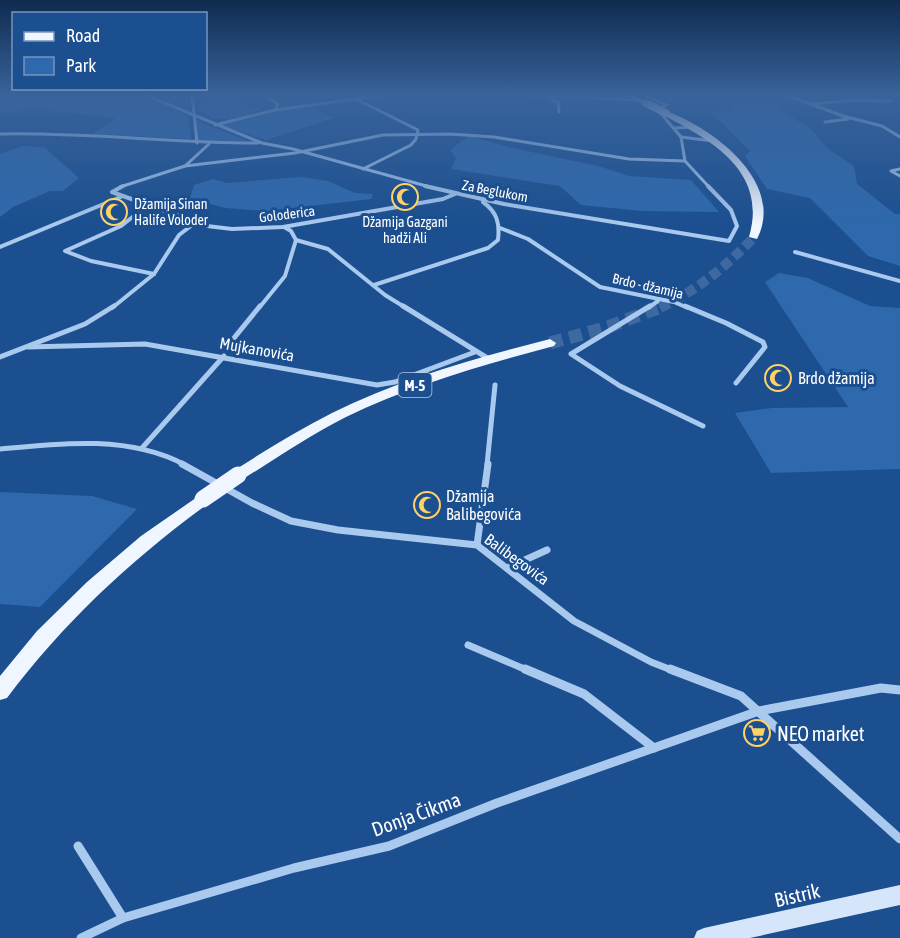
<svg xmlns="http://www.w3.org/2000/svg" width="900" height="938" font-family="'Asap Condensed',sans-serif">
<rect width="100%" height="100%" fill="#1b4f8f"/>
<g fill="#2e69ad">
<path d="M0,94H137L188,116L191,139L92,134L116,118L27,108L15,113H0Z"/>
<path d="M230,98L244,105L263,109C242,118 211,128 197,106Z"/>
<path d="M734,103L772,104L812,130L827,148L854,166L857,184L895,214H900V266L868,256L810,198L767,189L745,156L750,151L711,112L730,110Z"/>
<path d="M312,107L334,118L266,140L222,126L274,112Z"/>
<path d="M196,119L202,123L248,141H197Z"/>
<path d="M469,136L508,147L598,166L630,176L691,180L719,212L642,211L581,205L560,186L451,169L456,158L450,150Z"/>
<path d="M23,146L44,147L79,178L63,191H50L13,207L0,217V154Z"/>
<path d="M301,177L328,181L355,193L373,194L371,199L266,211L225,208L190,198L194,185L213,179L227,183Z"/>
<path d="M779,273L808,278L870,306L900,308V469L771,473L735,413L772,408L848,407L765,282Z"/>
<path d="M0,492L92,496L137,509L40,607L0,604Z"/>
</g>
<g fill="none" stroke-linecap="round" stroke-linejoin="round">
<path stroke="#3d69a0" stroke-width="10" stroke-dasharray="10 5" stroke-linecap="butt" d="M660,308C697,290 726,267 754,237"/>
<path stroke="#3d69a0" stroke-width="13" stroke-dasharray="13 7" stroke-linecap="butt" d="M550,343L608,327L663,306"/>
<g stroke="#a9c9ee" stroke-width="3">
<path d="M143,94L262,143L293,149L430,187"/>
<path d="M192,94L197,143"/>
<path d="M261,94L278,104L275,110"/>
<path d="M511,94L639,100"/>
<path d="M642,94L666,105"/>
<path d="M784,94L843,116L882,126L900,137"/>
<path d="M550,98L558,102L559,112"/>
<path d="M356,99L418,130L416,139L411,145L363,169"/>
<path d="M813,104L853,100L890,101"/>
<path d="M667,105L657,109L681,137L685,161L709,187"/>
<path d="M825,122L848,119"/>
<path d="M215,125L275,110L391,94"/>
<path d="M674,128L693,127"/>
<path d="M0,134C86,132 172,143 258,143"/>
<path d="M681,137L713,141"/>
<path d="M185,166L295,153L383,135L450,134L494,137L629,159L685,161"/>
<path d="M900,169L891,171L900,176"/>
<path d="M120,187L185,166L209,144"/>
</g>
<g stroke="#a9c9ee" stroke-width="4">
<path d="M425,186L504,204L729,241L737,226L731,210L708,186"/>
<path d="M123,196L207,226L232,229L283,227L443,199L455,194"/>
<path d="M148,205L121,226L65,251L91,261L154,274"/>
<path d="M284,227L291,231L296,240L328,249L385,295L406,308"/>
<path d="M500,228L528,239L600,287L674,302L688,308"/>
<path d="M0,247L123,196L112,192L123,186"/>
<path d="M795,252L900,281"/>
<path d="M374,285L488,248L498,240C500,223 497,212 483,202"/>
<path d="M112,308L154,274L179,235L196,222"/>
<path d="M259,308L285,276L296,240"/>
<path d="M648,308L658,301"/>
</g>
<g stroke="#a9c9ee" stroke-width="5">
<path d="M403,306L489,359"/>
<path d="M650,306L571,354L620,386L703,426"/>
<path d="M685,306L726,323L763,342L765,347L736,383"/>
<path d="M234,338L260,306"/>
<path d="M28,347L145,344L377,385L395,382L475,352"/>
<path d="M0,357L85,324L114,306"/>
<path d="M142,448L224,356"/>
<path d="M0,449C60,443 130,435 185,465"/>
<path d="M487,465L495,385"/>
</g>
<g stroke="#a9c9ee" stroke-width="7">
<path d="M182,464L252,503L291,521L338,530L477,545L574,621L651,662L674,671"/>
<path d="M477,545L488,464"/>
<path d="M507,568L547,550"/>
<path d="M468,645L529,671"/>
</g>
<g stroke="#a9c9ee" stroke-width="9">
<path d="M525,669L584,694L654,748"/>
<path d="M670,669L741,696L900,839"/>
<path d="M78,846L123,918"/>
<path d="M81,938L123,918L294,868L389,846L497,803L759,711L881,688L900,690"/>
</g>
<path fill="#d6e6fa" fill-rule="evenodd" d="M900,885V905L750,938H694L697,931L704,928Z"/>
<g fill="#f0f6ff" fill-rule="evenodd">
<path d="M619,94H628L649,103L644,104Z"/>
<path d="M666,111C713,128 786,182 757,239L749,237C768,172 713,141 663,115Z"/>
<path d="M550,339L556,343L554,346C483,365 412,385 346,417C310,435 277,458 243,479H233L230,475L233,471C265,451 298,430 332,413C400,379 476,358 550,339Z"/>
<path d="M203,493L209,495L211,499L209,503C132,559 64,622 7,698L0,700V676L37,631L87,582L141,536Z"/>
</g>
<path stroke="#f0f6ff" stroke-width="8" d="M646,103L666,113"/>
<path stroke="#f0f6ff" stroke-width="17" d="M203,499L238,475"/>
</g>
<linearGradient id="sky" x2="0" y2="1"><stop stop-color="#0f2b4f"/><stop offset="0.42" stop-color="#39639b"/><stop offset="1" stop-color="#39639b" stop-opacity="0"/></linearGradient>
<rect width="900" height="225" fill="url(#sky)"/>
<defs>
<symbol id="mosque-ring" viewBox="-11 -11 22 22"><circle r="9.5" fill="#1b4f8f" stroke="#ffd166" stroke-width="1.5"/><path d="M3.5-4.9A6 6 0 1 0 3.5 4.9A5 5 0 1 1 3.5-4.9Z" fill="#ffd166"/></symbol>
<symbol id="supermarket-ring" viewBox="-11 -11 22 22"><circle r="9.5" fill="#1b4f8f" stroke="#ffd166" stroke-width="1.5"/><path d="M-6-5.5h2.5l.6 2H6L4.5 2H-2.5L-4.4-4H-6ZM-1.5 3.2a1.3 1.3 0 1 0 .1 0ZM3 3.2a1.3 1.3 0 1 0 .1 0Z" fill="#ffd166"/></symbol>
</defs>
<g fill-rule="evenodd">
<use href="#mosque-ring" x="390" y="182" width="30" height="30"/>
<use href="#mosque-ring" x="99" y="197" width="30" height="30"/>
<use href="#mosque-ring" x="763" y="363" width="30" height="30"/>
<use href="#mosque-ring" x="412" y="490" width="30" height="30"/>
<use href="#supermarket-ring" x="742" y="718" width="30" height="30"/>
</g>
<g text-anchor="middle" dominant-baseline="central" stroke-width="6" stroke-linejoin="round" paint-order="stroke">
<g font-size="14" fill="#fff" stroke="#1b4f8f">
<text transform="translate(495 191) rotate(11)">Za Beglukom</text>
<text transform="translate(287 214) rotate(-7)">Goloderica</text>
<text transform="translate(648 286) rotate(13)">Brdo - džamija</text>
</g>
<g font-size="14" fill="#fff" stroke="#1b4f8f" text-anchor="start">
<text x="134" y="204">Džamija Sinan<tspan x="134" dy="16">Halife Voloder</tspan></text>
<text x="405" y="222" text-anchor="middle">Džamija Gazgani<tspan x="405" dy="16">hadži Ali</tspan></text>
</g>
<rect fill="#1b4f8f" stroke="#bbcadd" stroke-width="1.5" x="398.5" y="373" width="33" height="24" rx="4.5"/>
<g font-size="15" font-weight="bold" fill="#fff">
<text x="415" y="385">M-5</text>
</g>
<g font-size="16" fill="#fff" stroke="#1b4f8f">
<text transform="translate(257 349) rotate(10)">Mujkanovića</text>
<text transform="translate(517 559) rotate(36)">Balibegovića</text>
</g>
<g font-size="16" fill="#fff" stroke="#1b4f8f" text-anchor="start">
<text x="798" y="378">Brdo džamija</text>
<text x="446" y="496">Džamija<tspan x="446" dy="18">Balibegovića</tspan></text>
</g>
<g font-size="20" fill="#fff" stroke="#1b4f8f" text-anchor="start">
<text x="777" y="733">NEO market</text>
</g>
<g font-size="20" fill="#fff" stroke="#1b4f8f">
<text transform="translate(416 814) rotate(-20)">Donja Čikma</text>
<text transform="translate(797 895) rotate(-13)">Bistrik</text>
</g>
</g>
<rect x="12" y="12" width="195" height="78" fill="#1b4f8f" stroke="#7695bc" stroke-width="1.5"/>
<rect x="24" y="32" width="30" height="9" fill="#f0f6ff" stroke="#7695bc" stroke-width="1.5"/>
<text x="66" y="42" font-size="18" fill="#ffffff">Road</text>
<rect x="24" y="57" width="30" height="18" fill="#2e69ad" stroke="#7695bc" stroke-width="1.5"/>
<text x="66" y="72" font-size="18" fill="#ffffff">Park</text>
</svg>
